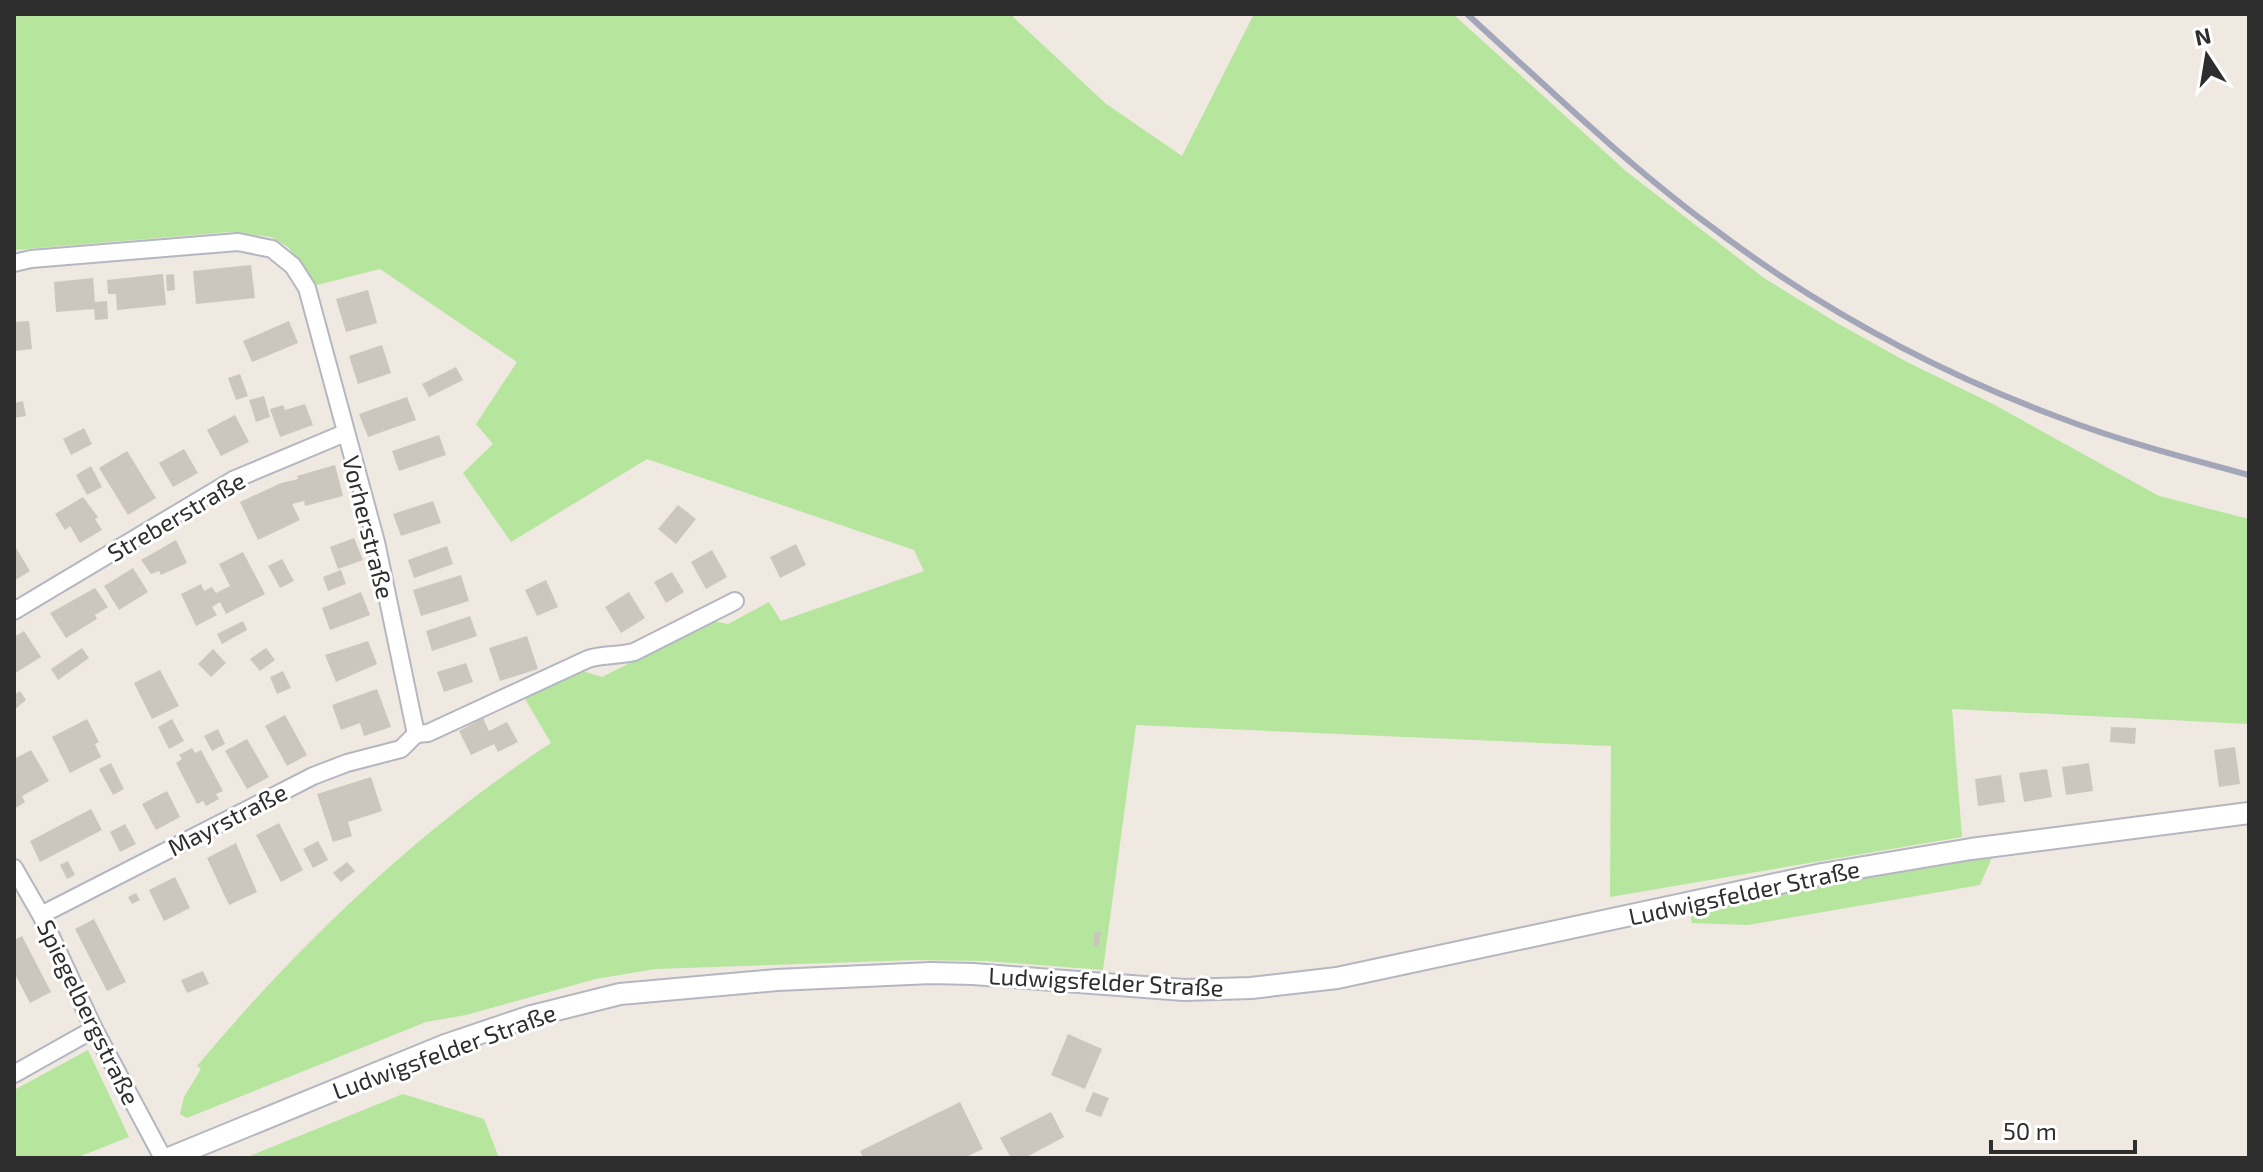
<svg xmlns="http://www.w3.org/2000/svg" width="2263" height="1172" font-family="'Exo 2',sans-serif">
<rect width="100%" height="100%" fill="#efe9e1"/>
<g fill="#b6e59e">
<path d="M14,14H1015L1013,17L1105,103L1182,156L1254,14H1453L1627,172L1764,278L1837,323L1907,362L1991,403L2159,496L2249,519V724L1952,709L1962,837L1610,897L1611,746L1136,725L1103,970L985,961L915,960L655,969L596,979L466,1015L426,1022L187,1118L180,1114L184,1097L201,1069L197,1066C298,945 419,829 551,743L525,699L580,670L602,677L713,621L728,624L769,602L781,621L924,571L914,550L647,459L511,542L463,473L493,444L476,424L517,362L380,269L313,286L304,268L288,247L271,237L230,232L14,250Z"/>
<path d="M1994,853L1980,885L1748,925L1692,923L1690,912L1821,885Z"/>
<path d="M88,1050L129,1137L76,1158H14V1090Z"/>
<path d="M403,1094L484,1119L499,1158H245Z"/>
</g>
<g fill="#cbc7bf">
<path d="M251,265L255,298L196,304L193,271Z"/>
<path d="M163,274L166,305L117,310L116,294H108L107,280Z"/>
<path d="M174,274L175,290L167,291L166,275Z"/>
<path d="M93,278L95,302L107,301L108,319L95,320L94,309L56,312L54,282Z"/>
<path d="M368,290L377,323L346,332L336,299Z"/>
<path d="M29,321L32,349L14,351V322Z"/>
<path d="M289,321L298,343L252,362L243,341Z"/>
<path d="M382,345L391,373L358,384L349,356Z"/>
<path d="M456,367L463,380L429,397L422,384Z"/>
<path d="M240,374L248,396L236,400L228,378Z"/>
<path d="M264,396L270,417L256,422L249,400Z"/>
<path d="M407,397L416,420L368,437L359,414Z"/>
<path d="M23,401L26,416L14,418V403Z"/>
<path d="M305,404L313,425L280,437L270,409L283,405L285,410Z"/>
<path d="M235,415L249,442L221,456L207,430Z"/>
<path d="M84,428L92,444L71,455L63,439Z"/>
<path d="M439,435L446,455L399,471L392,451Z"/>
<path d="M184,449L198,473L173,487L159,463Z"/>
<path d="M127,451L156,498L128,515L99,468Z"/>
<path d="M335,465L343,496L305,506L304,501L292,504L300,520L258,540L240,502L281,483L298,479L297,476Z"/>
<path d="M91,466L102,487L87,495L76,475Z"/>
<path d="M83,497L98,517L95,519L102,530L80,543L70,526L65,530L55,514Z"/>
<path d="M433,501L441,523L401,536L393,514Z"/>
<path d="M678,505L696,519L676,544L658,529Z"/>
<path d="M354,538L363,560L338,569L330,547Z"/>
<path d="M176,540L187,563L161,575L159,571L151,574L141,560Z"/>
<path d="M796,544L806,565L780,578L770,557Z"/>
<path d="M447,546L453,564L414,578L408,560Z"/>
<path d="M16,548L30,571L14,581V550Z"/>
<path d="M712,550L727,577L706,589L691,562Z"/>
<path d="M243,552L265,594L226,614L220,602L212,607L217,615L196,626L181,594L201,584L204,591L212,587L216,593L230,586L219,564Z"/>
<path d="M282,559L294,581L280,588L268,566Z"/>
<path d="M133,568L148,592L119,610L104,586Z"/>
<path d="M341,570L346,584L328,591L323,577Z"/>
<path d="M672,572L684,592L666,603L654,582Z"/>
<path d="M461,575L469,601L421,616L413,590Z"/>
<path d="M546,580L558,607L537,616L525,590Z"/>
<path d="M95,588L108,607L95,615L97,619L66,638L50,613Z"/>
<path d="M361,592L370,615L330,630L322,608Z"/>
<path d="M629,592L645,618L621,633L605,607Z"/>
<path d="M470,616L477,636L432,651L426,631Z"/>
<path d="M243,621L247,630L222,644L217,634Z"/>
<path d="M24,631L41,657L14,674V637Z"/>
<path d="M527,636L538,669L500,681L489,648Z"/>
<path d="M368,641L377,664L336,682L325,655Z"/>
<path d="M82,648L89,658L58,680L51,669Z"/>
<path d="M266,648L275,660L260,671L250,659Z"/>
<path d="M213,649L226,663L211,677L198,664Z"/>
<path d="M466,663L473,682L444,692L437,672Z"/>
<path d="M160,670L179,706L152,719L134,683Z"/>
<path d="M283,671L291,688L277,694L270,677Z"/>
<path d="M377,689L391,727L364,736L360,723L341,730L332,705Z"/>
<path d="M20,691L26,700L14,710V695Z"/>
<path d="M285,715L307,755L287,766L265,726Z"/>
<path d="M483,718L489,731L507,722L518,742L498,752L494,744L471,755L459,731Z"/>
<path d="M87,719L99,742L95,744L101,757L70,773L52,737Z"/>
<path d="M172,719L184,741L169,749L158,727Z"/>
<path d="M2111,727L2136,728L2135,744L2110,742Z"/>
<path d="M218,729L225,744L212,751L204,736Z"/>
<path d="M247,739L269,777L247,789L225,751Z"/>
<path d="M2235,747L2240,784L2219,787L2214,750Z"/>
<path d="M192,748L195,753L201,750L223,791L216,794L219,799L206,806L203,801L197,804L176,763L182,759L179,755Z"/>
<path d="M31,750L49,781L22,796L25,802L14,809V759Z"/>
<path d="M111,763L124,789L113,795L99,769Z"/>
<path d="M2089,763L2093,791L2066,795L2062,767Z"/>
<path d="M2047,769L2052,797L2024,802L2019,773Z"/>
<path d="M2001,775L2005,802L1978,806L1975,779Z"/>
<path d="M371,777L382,811L348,822L352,836L333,842L317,794Z"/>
<path d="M167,791L180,817L156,830L142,804Z"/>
<path d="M91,809L102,830L40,862L30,841Z"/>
<path d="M279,823L303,870L281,882L256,835Z"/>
<path d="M125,824L136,844L120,852L110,832Z"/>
<path d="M318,841L328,860L313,868L303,849Z"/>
<path d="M236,843L257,892L229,905L207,858Z"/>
<path d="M68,861L75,875L67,879L60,865Z"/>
<path d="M347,862L355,871L341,882L333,873Z"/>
<path d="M175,877L190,908L164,921L149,890Z"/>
<path d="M136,893L140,900L132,904L128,897Z"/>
<path d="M94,919L126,982L107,991L75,929Z"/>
<path d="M1095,932H1101L1098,947L1093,946Z"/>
<path d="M22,936L51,992L30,1003L14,972V940Z"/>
<path d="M203,971L209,984L187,993L181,980Z"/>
<path d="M1068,1034L1102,1049L1085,1089L1051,1075Z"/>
<path d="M1093,1092L1109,1098L1101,1117L1085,1111Z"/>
<path d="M960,1102L983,1149L964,1158H863L860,1151Z"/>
<path d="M1051,1112L1064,1137L1025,1158H1011L1000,1138Z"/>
</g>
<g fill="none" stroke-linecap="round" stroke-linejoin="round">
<defs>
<g id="minor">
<path d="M14,263L31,259L238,242L272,249L293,266L307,288L376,542L416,734L428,733L588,659C603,654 618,656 634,652L735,601"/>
<path d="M14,611L233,480L345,433"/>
<path d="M14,868L41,915L94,1029L163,1158"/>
<path d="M41,915L313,776L347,763L401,749L416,734"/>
<path d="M14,1074L94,1029"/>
</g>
<path id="tertiary" d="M169,1158L445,1045L528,1017L620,994L777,980L931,973L973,974L1184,990L1251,988L1337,978L1822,874L1971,849L2249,813"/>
</defs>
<use href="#minor" stroke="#b4b7c1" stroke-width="20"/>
<use href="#tertiary" stroke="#b4b7c1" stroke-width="24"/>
<use href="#minor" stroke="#fff" stroke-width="16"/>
<use href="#tertiary" stroke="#fff" stroke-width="20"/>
<path stroke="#a3a6b8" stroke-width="6" d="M1467,14C1546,86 1623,161 1709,225C1815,306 1933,370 2058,417C2120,441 2185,458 2249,475"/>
</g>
<g text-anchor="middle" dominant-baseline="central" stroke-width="6" stroke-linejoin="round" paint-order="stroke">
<g font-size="24" fill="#2e2e2e" stroke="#fff">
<text transform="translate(176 516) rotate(-30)">Streberstraße</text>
<text transform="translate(369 527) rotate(76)">Vorherstraße</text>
<text transform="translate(227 819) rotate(-27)">Mayrstraße</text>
<text transform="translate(1744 892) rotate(-12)">Ludwigsfelder Straße</text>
<text transform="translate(1106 981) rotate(3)">Ludwigsfelder Straße</text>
<text transform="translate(89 1012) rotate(64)">Spiegelbergstraße</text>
<text transform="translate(444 1051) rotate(-20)">Ludwigsfelder Straße</text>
</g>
</g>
<rect width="2263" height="1172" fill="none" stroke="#2e2e2e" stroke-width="32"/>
<g transform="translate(2207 56) rotate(348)" stroke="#ffffff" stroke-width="6" paint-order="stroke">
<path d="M0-6L14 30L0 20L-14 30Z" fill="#2e2e2e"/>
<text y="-12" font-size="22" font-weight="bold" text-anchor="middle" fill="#2e2e2e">N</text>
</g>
<path d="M1991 1140v12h144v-12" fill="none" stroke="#2e2e2e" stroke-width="4"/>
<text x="2003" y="1140" font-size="24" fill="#2e2e2e" stroke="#ffffff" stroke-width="6" paint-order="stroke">50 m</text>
</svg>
